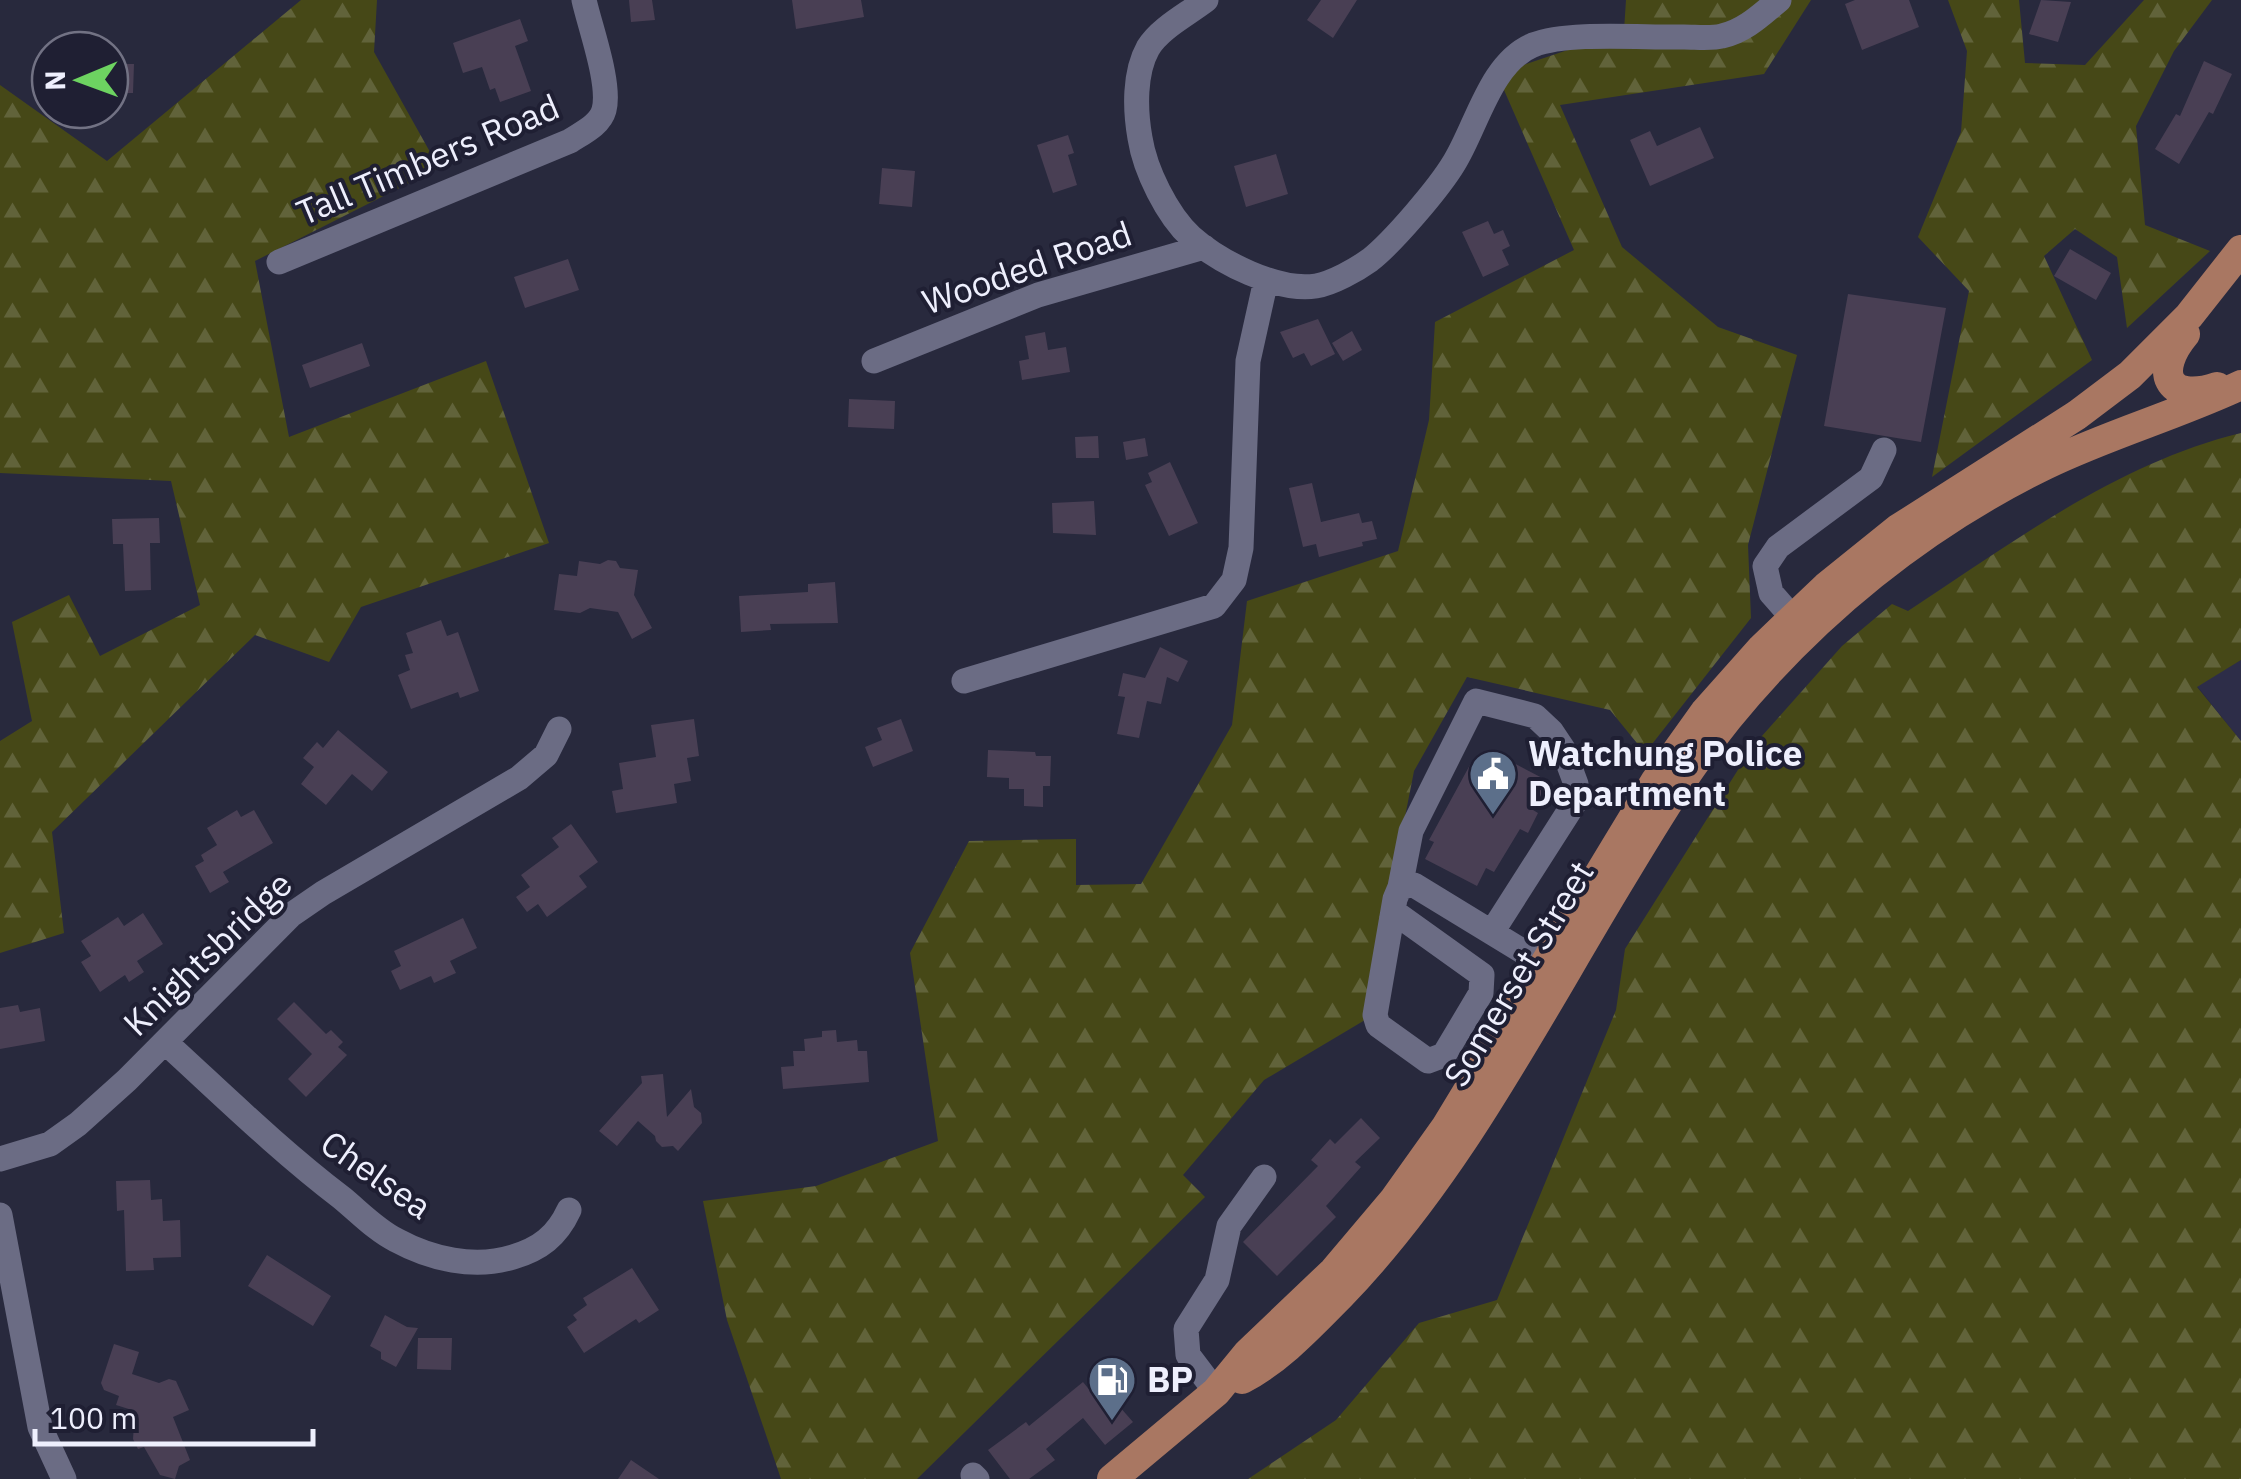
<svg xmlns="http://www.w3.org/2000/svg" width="2241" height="1479" font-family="'IBM Plex Sans',sans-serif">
<defs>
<pattern id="forest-firs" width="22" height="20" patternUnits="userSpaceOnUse" patternTransform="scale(2.5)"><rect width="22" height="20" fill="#464817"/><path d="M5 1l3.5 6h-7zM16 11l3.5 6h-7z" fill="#61633a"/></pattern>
</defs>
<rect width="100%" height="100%" fill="#28293d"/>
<path fill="#2d2d48" d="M2241,660V741L2197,686Z"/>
<path fill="url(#forest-firs)" d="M301,0H377L374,52L439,168L255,261L289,437L486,361L549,543L361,607L329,662L255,635L52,832L64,933L0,953V741L32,721L12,622L69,595L100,656L200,605L171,481L0,473V85L107,161Z
M1626,0H1811L1764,74L1560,105L1622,247L1718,327L1797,355L1748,545L1751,618L1645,753L1610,710L1467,677L1414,771L1365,1020L1264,1080L1183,1175L1205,1197L917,1479H781L727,1320L703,1201L816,1186L938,1141L910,953L969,841L1076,839V885L1141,884L1232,725L1247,601L1398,551L1429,420L1435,322L1574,250L1497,74L1624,31Z
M1948,0H2019L2025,63L2085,65L2144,0H2212L2174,51L2136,126L2145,225L2210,251L2127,328L2117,257L2075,229L2044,256L2092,360L1932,477L1969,291L1918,237L1961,132L1967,51Z
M2241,433V660L2197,687L2241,741V1479H1248L1336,1420L1419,1323L1497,1300L1616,1010L1625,949L1753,746L1842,646L1892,604L1908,611C2013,542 2118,463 2241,433Z"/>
<path fill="#493f54" d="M629,0H652L655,20L631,22Z
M792,0H861L864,17L796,29Z
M1321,0H1357L1333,38L1307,20Z
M1855,0H1909L1919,27L1862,50L1845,4Z
M2041,0L2071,2L2058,42L2029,34Z
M520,19L528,41L515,46L531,91L500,102L495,88L490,90L482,67L463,73L453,43Z
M2204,61L2232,74L2213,114L2209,112L2179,164L2155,149L2176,114L2180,116Z
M110,64H134L133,93H110Z
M1700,127L1714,158L1650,186L1630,140L1650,131L1657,146Z
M1068,135L1074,153L1068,155L1077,185L1053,193L1037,145Z
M1276,154L1288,194L1246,207L1234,166Z
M882,168L915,171L912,207L879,204Z
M1488,221L1494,234L1503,230L1510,246L1502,250L1509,265L1483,277L1462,232Z
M2070,249L2111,273L2096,300L2054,276Z
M568,259L579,290L525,308L514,277Z
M1848,294L1946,308L1921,442L1824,426Z
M1318,319L1335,354L1311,366L1304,353L1293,358L1280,332Z
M1352,331L1362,350L1343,361L1332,343Z
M1045,332L1048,350L1066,347L1070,372L1022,380L1019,361L1029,359L1025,336Z
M362,343L370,366L310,388L302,365Z
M849,399L895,401L894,429L848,427Z
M1098,436L1099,458H1076L1075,437Z
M1145,438L1148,456L1126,460L1123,442Z
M1170,462L1198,523L1169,536L1145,485L1152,482L1148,473Z
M1312,483L1321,522L1359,513L1362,523L1372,521L1377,539L1362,542L1363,546L1319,557L1316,544L1303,547L1289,488Z
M1094,501L1096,535L1053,533L1052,503Z
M159,518L160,543H150L151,590L125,591L123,544H113L112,519Z
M608,560L616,561L620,568L638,570L634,595L652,628L632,639L618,612L590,608L580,613L554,610L559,574L577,576L579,561L600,564Z
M835,582L838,623L770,624L771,630L741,632L739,596L808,592V584Z
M441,620L447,636L458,632L479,691L460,698L458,692L411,709L398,675L410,670L405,655L413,653L406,633Z
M1160,647L1188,661L1178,682L1167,677L1161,704L1147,701L1139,738L1117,734L1125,697L1118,696L1123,673L1145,678Z
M694,719L699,756L687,758L691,781L674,784L677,803L616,813L612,791L623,789L619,763L656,757L651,725Z
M901,719L913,751L873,767L865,747L882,740L877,728Z
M338,730L388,772L372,791L352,774L326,805L301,784L314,767L303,758L317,742L323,748Z
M988,750L1035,752L1036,756H1051L1050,786H1043V807L1024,806V789H1009V778L987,777Z
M1489,750L1548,781L1533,810L1538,813L1528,833L1520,829L1494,872L1486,868L1477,886L1425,859L1434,842L1429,840L1471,763L1480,768Z
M237,810L241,817L254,810L273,843L223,872L229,882L210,893L195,866L204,861L201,855L217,845L207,828Z
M571,824L598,862L579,876L587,887L547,917L538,904L527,912L516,897L530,887L521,875L559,847L552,838Z
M143,913L163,944L137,961L144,972L129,982L125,975L100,992L81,962L91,956L81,941L118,917L124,926Z
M463,918L477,948L450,961L456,973L434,983L431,976L400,990L391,971L401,966L394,951Z
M294,1002L326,1034L331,1030L343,1042L338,1047L347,1055L306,1097L288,1079L312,1054L277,1019Z
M18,1005L20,1012L40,1008L45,1041L0,1049V1008Z
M836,1030L837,1042L857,1040L858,1051H867L869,1082L783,1089L781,1067L794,1066L793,1051H805L804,1039L822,1037V1031Z
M663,1074L667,1117L691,1089L694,1107L701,1113L702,1123L678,1151L673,1146L662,1147L656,1141L655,1136L638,1121L617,1146L599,1131L642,1083L641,1076Z
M1361,1118L1380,1138L1355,1162L1361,1167L1326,1206L1336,1217L1277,1276L1243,1242L1318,1166L1311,1160L1330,1139L1335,1144Z
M150,1180L151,1200L162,1199L163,1221L180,1220L181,1257L153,1258L154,1270L126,1271L124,1210L117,1211L116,1181Z
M267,1255L331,1296L313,1326L248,1286Z
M632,1268L659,1310L639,1323L636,1319L584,1353L567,1327L577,1320L573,1315L587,1305L583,1298Z
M385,1315L407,1327L418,1328L396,1367L381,1359V1352L370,1346Z
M418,1338H452L451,1370L417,1369Z
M114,1344L139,1352L132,1374L159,1383L169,1379L176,1381L189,1410L173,1417L190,1460L179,1466L175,1479L160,1475L144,1447L138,1449L133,1439L135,1411L116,1405L119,1396L104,1390L101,1383Z
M1083,1382L1109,1414L1119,1406L1133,1422L1105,1445L1083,1418L1046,1449L1055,1460L1029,1479H1010L988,1450L1026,1422L1029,1426Z
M631,1460L659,1479H618Z"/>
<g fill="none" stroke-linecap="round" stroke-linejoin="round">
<path stroke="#6b6c84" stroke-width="25" d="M1206,0C1188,14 1160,28 1148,48C1134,73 1135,110 1140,138C1145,170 1167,215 1191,237C1219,262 1278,292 1316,286C1333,283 1356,270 1370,260C1393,242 1439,188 1454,163C1477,126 1490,63 1533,45C1569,31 1644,38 1684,37C1696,37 1711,39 1722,36C1745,31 1762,14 1779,0
M279,262L570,141C582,133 600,125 604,110C611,84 590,27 584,0
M874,361L1038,295L1204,247
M1806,633L1771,593L1765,566L1778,547L1871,478L1884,450
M964,681L1214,606L1234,580L1241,548L1248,361L1266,280
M1400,887L1411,831L1476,701L1535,716L1551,731L1563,749L1576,784L1575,802L1492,932
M1394,912L1482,975L1481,993L1444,1055L1428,1061L1378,1025L1375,1015L1395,899L1400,887L1414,885L1560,974
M165,1042C223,1095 279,1150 342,1198C359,1212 376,1230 396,1240C431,1259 474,1269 513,1257C540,1249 557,1236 569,1210
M0,1159L50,1144L78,1124L127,1080L291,915L323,893L519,778L546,755L559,729
M0,1215L40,1427L64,1479
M1216,1392L1188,1355L1186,1329L1217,1280L1229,1226L1264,1177
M973,1475L977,1479"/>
<path stroke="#a97762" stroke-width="30" d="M2185,334C2154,371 2166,404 2217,387
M1242,1379C1280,1359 1310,1326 1340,1296C1456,1176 1533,1024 1619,882C1653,826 1686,770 1728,718C1814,613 1922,525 2045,465C2109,434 2177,415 2241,385
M1112,1479L1216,1392L1248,1353L1334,1271L1394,1200L1446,1127L1655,782L1705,712L1762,648L1826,587L1898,529L2077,415L2130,375L2189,316L2241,250"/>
</g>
<defs>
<g id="civic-pin" transform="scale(2.5)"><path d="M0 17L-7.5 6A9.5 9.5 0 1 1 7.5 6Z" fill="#5c6f8a" stroke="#1f1f33"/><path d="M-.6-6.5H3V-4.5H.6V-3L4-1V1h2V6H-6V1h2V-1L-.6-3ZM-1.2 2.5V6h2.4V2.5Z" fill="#fff"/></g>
<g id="fuel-pin" transform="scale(2.5)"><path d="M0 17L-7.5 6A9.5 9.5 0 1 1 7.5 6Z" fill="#5c6f8a" stroke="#1f1f33"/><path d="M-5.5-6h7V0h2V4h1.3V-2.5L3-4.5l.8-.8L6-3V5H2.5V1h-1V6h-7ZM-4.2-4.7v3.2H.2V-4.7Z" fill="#fff"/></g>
</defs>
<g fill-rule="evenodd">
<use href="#civic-pin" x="1493" y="774"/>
<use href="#fuel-pin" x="1112" y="1380"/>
</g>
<g text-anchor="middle" stroke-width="8" stroke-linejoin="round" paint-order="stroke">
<g font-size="35" fill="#eeeffd" stroke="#1f1f33">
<text transform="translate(428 160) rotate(-23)" y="12">Tall Timbers Road</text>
<text transform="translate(1027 268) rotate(-19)" y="12">Wooded Road</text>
<text transform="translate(208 954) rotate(-44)" y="12">Knightsbridge</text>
<text transform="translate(1519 974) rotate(-59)" y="12">Somerset Street</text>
<text transform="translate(376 1175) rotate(35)" y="12">Chelsea</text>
</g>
<g font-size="35" font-weight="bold" fill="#eeeffd" stroke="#1f1f33" text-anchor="start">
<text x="1528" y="766">Watchung Police<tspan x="1528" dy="40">Department</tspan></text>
<text x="1147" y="1392">BP</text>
</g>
</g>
<g transform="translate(80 80) rotate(269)"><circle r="48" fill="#1f1f33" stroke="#727284" stroke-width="2.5"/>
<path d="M0-8L18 38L0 25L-18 38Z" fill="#6dd361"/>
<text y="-15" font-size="28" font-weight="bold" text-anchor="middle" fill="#eeeffd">N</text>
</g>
<path d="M35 1429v15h278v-15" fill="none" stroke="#eeeffd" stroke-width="5"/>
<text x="50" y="1429" font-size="30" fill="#eeeffd" stroke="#1f1f33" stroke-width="8" paint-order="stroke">100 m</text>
</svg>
